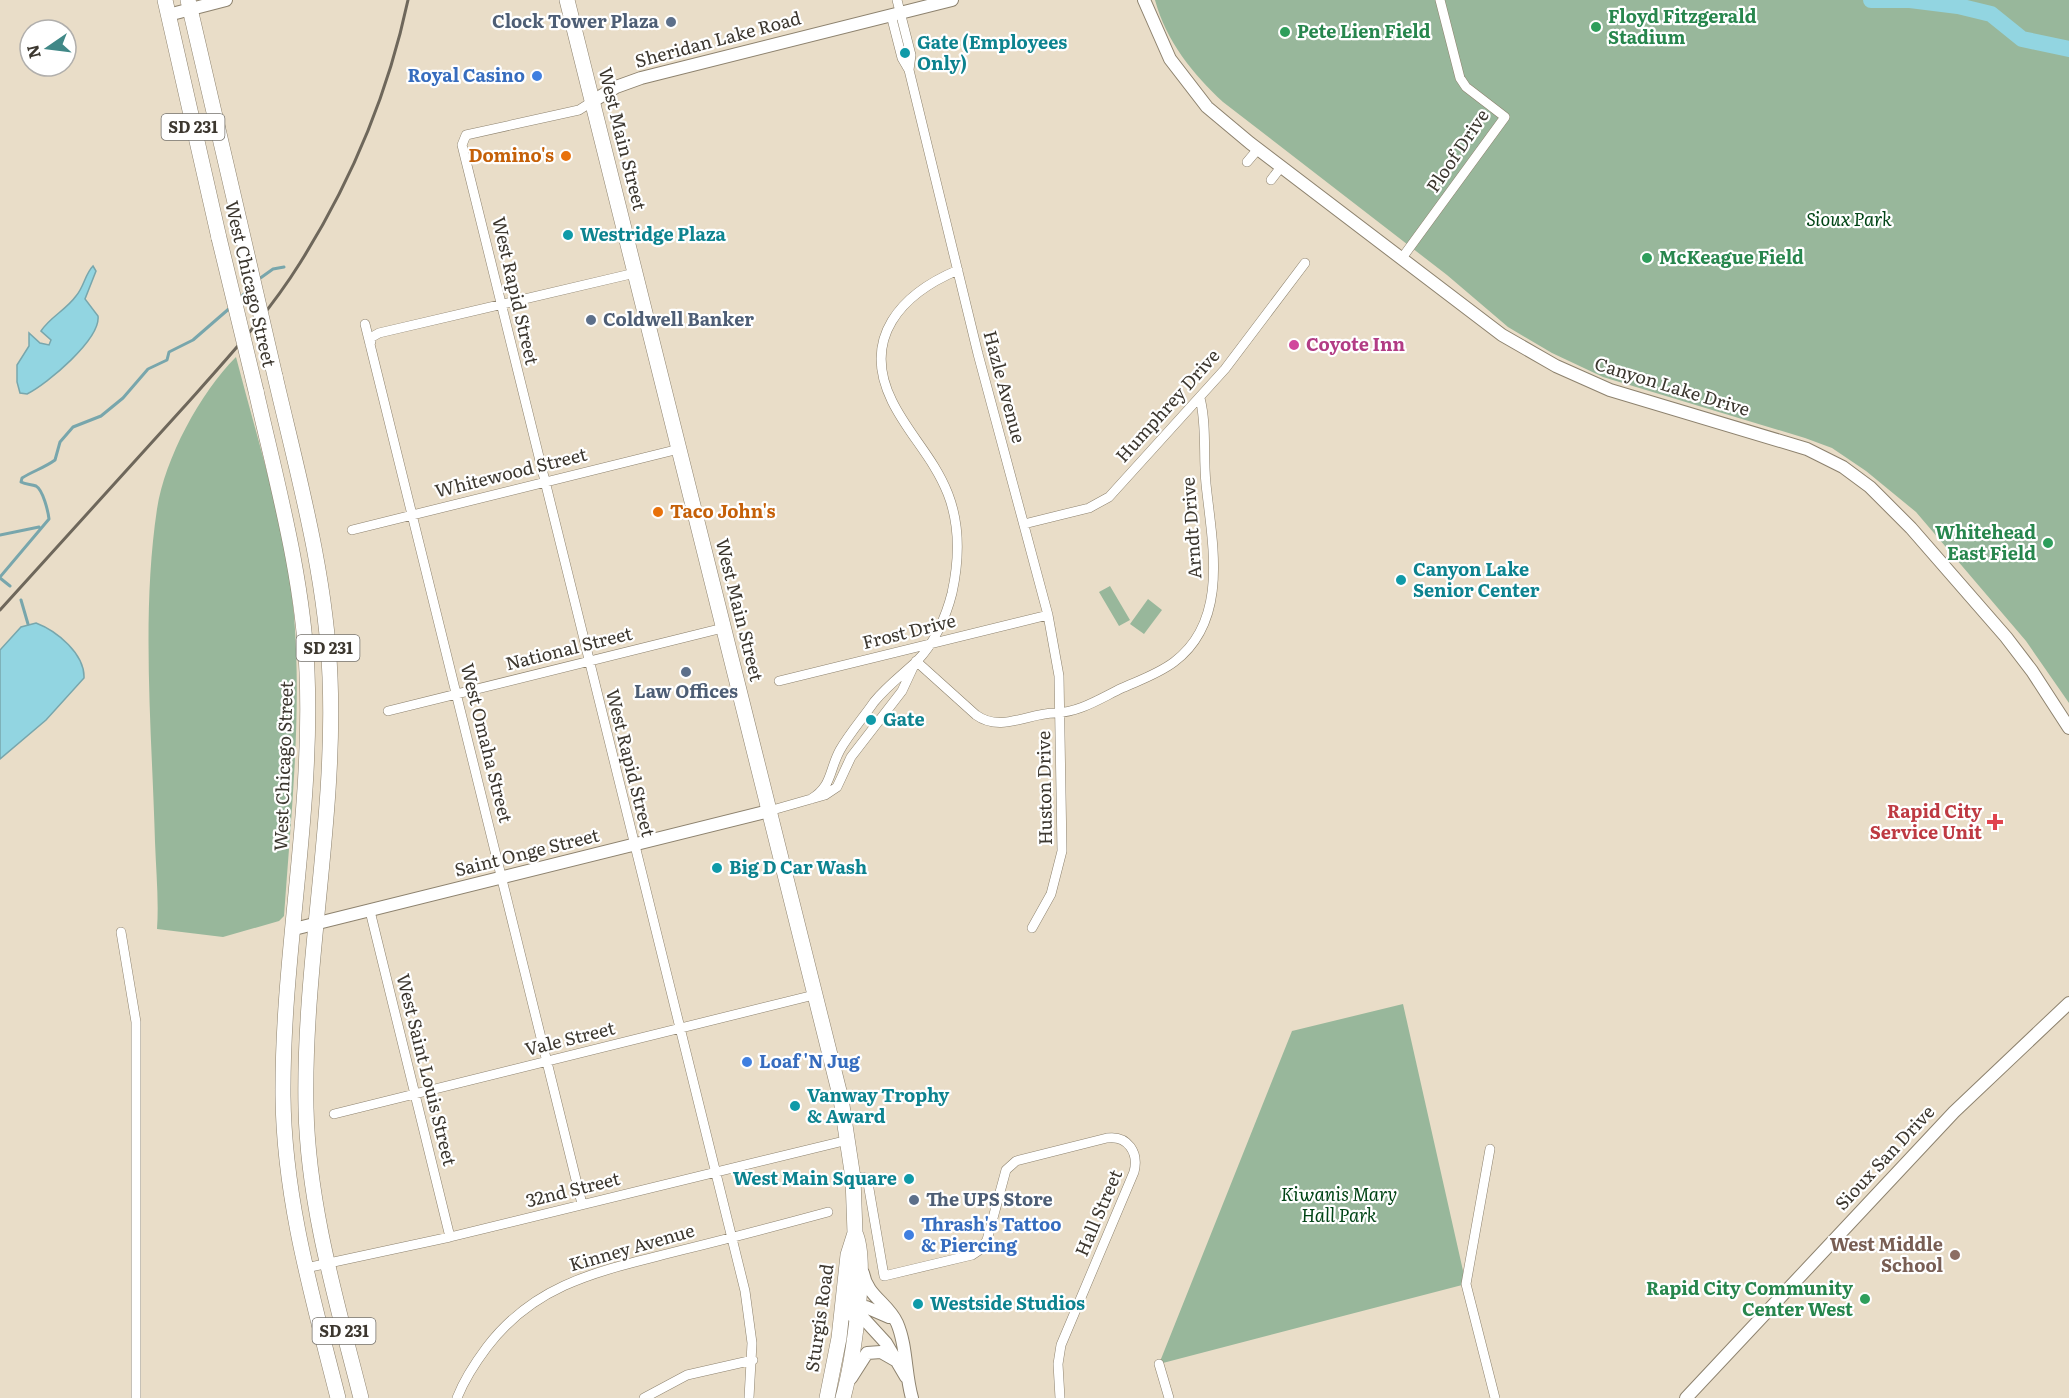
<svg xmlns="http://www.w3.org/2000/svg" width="2069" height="1398" font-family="Literata,serif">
<rect width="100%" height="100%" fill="#e9ddc8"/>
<path fill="#98b79b" d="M1155,0H2069V703L2026,641L1916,512L1866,471L1832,448L1805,438L1603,377L1552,353L1508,327L1447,275L1223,102C1193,74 1166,41 1155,0Z
M236,357C258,442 286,528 294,615C302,716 291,816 284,916L279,921L223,937L157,929C159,901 156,871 155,842C152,735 141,615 157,509C165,458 200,393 236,357Z
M1110,586L1130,620L1119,626L1099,592Z
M1148,599L1162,610L1144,634L1130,624Z
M1403,1004L1466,1284L1159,1364L1292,1031Z"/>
<path fill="#92d5e1" stroke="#78a6ac" stroke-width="1.5" d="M93,266L96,271L85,299L98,316C101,339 47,384 27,394L20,393L17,382V365L29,346V333L40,343L49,345L51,340L41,331C50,317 66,310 76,296C84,287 85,274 93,266Z
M36,623C57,631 85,654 84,678L46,720L0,759V650L21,627Z"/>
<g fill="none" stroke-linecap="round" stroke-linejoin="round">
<path stroke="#78a6ac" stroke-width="3" d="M259,279L273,269L284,267
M240,298L250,288
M0,535L39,527
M0,577L49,519C48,511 43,490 36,486C31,484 26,485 21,482L22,478C33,471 44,468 55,460L60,442L73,427L101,416L123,398L148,369L167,360L169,352L193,340L231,307
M0,578L10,586
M21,600L28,624"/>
<path stroke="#92d5e1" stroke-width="16" d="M1871,0H1910L1958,6L1991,14L2022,39L2069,49"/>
<g stroke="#8d826e" stroke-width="10">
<path id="minor" d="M897,0L911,55L909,70
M891,15L902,58L909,70L978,354L1048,615L1059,676L1062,851L1051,894L1032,928
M593,101L579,110L466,135L462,145L745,1291L752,1343L749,1398
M1247,162L1258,149
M1271,180L1281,167
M1402,258L1505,117L1466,87L1460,78L1440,0
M365,324L582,1204
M370,345L372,337L379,333L635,273
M1024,524L1089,508L1109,497L1225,369L1305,263
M352,530L679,449
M916,661L976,715C1001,733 1028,713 1055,713C1080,712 1099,699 1122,688C1140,680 1158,674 1174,662C1230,620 1212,543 1206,484C1203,455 1207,426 1200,398
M779,681L1048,615
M388,711L723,628
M811,799C832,787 829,770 840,750C849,734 863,718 874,702C887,686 902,675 917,661C934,644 946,617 952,593C959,561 960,525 948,494C934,458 908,434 892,401C861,338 901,294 958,270
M769,811L825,795L837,787L851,757L902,691L916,661
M370,911L450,1237
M121,932L136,1022V1398
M334,1114L814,995
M1490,1149L1466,1284L1495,1398
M853,1178L863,1177L868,1183L884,1276L972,1255L981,1249L987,1240L1006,1170L1016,1161L1107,1138C1128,1135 1139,1153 1134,1172L1061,1345L1058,1364L1060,1398
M306,1268L450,1237L848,1140
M1159,1364L1169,1398
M457,1398C464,1380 475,1363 487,1347C538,1280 606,1270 682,1250C731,1238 780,1225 828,1212
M644,1398L687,1375L753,1360"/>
</g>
<g stroke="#8d826e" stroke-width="14">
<path id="tertiary" d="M1144,0L1170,59L1207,107L1250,143L1502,335L1556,366L1610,390L1807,449L1843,467L1870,487L1911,528L2006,637L2032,671L2069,728
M168,15L226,0
M593,101L616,87L641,78L952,0
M294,929L769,811
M863,1273C867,1296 888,1303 897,1323C907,1346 905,1374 912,1398
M852,1283L853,1307L886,1343L906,1377
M851,1315L866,1307L889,1317
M851,1378L867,1353L881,1352L895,1360
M1686,1398L1954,1112L2069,1003"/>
</g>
<g stroke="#8d826e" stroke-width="16">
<path id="primary" d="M165,0L219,238
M188,0L240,224
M567,0L841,1099L853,1178L855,1233C869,1262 852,1365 843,1398
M275,376C298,475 326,575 330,677C336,821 303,964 306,1108C308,1206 337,1303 361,1398
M256,391C277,484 303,577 307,672C313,814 282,955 283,1096C284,1200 313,1299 338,1398
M827,1398L839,1338L848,1255L855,1233"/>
</g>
<use href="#minor" stroke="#fff" stroke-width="9"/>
<use href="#tertiary" stroke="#fff" stroke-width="12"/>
<use href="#primary" stroke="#fff" stroke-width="15"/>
<path stroke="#6e675b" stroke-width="3" d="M0,610C61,543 122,476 183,408C224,362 267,316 300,263C351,182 388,94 408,0"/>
<g stroke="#8d826e" stroke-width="16" stroke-linecap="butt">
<path id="primary-bridge" d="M240,224L275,376
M219,238L256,391"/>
</g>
<use href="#primary-bridge" stroke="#fff" stroke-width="15"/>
</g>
<g fill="#5c6f8a" stroke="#fff" stroke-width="2">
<circle cx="671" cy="22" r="6"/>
<circle cx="591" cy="320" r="6"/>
<circle cx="686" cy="672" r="6"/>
<circle cx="914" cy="1200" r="6"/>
</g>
<g fill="#2e9e5b" stroke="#fff" stroke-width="2">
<circle cx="1596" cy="27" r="6"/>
<circle cx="1285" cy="32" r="6"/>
<circle cx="1647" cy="258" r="6"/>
<circle cx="2048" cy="543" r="6"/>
<circle cx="1865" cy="1299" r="6"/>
</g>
<g fill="#0f9aa8" stroke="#fff" stroke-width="2">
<circle cx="905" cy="53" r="6"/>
<circle cx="568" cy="235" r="6"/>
<circle cx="1401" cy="580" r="6"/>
<circle cx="871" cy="720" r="6"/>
<circle cx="717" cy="868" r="6"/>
<circle cx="795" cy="1106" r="6"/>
<circle cx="909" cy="1179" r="6"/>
<circle cx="918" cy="1304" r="6"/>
</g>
<g fill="#3f7fe0" stroke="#fff" stroke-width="2">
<circle cx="537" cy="76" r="6"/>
<circle cx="747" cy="1062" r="6"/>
<circle cx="909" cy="1235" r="6"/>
</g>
<g fill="#e8710a" stroke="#fff" stroke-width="2">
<circle cx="566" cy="156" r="6"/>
<circle cx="658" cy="512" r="6"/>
</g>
<circle fill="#d1479c" stroke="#fff" stroke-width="2" cx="1294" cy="345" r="6"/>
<path fill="#e0444e" stroke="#fff" stroke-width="2" d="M1992 813h6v6h6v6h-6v6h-6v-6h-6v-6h6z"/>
<circle fill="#8d6e63" stroke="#fff" stroke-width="2" cx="1955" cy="1255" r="6"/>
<g text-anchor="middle" stroke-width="4.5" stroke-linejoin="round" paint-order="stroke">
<g fill="#fff" stroke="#76736d" stroke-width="1.5">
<rect x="161.5" y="114" width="63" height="26" rx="4.5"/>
<rect x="296.5" y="635" width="63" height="26" rx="4.5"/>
<rect x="312.5" y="1318" width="63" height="26" rx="4.5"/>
</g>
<g font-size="16" font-weight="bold" fill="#3c372f">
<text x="193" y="133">SD 231</text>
<text x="328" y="654">SD 231</text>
<text x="344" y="1337">SD 231</text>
</g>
<g font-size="18" font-weight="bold" fill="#27864d" stroke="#fff" text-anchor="start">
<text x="1608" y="23">Floyd Fitzgerald<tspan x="1608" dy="21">Stadium</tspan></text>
<text x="1297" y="38">Pete Lien Field</text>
<text x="1659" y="264">McKeague Field</text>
<text x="2036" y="539" text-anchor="end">Whitehead<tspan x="2036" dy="21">East Field</tspan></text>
<text x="1853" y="1295" text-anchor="end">Rapid City Community<tspan x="1853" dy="21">Center West</tspan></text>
</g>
<g font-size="18" font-weight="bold" fill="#4e5e75" stroke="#fff" text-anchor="start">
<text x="659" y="28" text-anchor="end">Clock Tower Plaza</text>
<text x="603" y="326">Coldwell Banker</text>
<text x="686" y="698" text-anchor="middle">Law Offices</text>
<text x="926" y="1206">The UPS Store</text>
</g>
<g font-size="18" fill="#3c372f" stroke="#fff">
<text transform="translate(718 40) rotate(-15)" y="6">Sheridan Lake Road</text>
<text transform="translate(622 139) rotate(76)" y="6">West Main Street</text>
<text transform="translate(1458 151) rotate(-56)" y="6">Ploof Drive</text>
<text transform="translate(250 284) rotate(77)" y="6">West Chicago Street</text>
<text transform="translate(515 291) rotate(77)" y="6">West Rapid Street</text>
<text transform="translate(1004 387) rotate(75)" y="6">Hazle Avenue</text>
<text transform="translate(1672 387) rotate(17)" y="6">Canyon Lake Drive</text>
<text transform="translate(1168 406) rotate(-48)" y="6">Humphrey Drive</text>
<text transform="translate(511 473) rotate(-14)" y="6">Whitewood Street</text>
<text transform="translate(1192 528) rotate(-94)" y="6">Arndt Drive</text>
<text transform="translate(739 610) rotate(76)" y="6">West Main Street</text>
<text transform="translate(909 632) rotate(-14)" y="6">Frost Drive</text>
<text transform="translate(569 649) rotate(-14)" y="6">National Street</text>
<text transform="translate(486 743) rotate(76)" y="6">West Omaha Street</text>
<text transform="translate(630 763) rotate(76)" y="6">West Rapid Street</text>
<text transform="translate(284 766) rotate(-88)" y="6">West Chicago Street</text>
<text transform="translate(1045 788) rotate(-91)" y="6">Huston Drive</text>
<text transform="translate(527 853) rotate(-14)" y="6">Saint Onge Street</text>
<text transform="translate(570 1039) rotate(-14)" y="6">Vale Street</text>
<text transform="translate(426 1070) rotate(76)" y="6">West Saint Louis Street</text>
<text transform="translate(1885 1158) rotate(-47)" y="6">Sioux San Drive</text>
<text transform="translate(573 1190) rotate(-14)" y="6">32nd Street</text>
<text transform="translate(1099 1213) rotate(-67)" y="6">Hall Street</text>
<text transform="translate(632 1248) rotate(-16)" y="6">Kinney Avenue</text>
<text transform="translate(820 1318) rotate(-82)" y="6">Sturgis Road</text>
</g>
<g font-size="18" font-weight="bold" fill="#0d838f" stroke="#fff" text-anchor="start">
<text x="917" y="49">Gate (Employees<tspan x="917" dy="21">Only)</tspan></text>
<text x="580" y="241">Westridge Plaza</text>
<text x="1413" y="576">Canyon Lake<tspan x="1413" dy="21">Senior Center</tspan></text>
<text x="883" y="726">Gate</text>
<text x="729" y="874">Big D Car Wash</text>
<text x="807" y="1102">Vanway Trophy<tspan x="807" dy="21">&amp; Award</tspan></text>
<text x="897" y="1185" text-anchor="end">West Main Square</text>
<text x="930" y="1310">Westside Studios</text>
</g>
<g font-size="18" font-weight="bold" fill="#366cbe" stroke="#fff" text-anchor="start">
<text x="525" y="82" text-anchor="end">Royal Casino</text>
<text x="759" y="1068">Loaf 'N Jug</text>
<text x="921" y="1231">Thrash's Tattoo<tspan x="921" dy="21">&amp; Piercing</tspan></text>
</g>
<g font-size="18" font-weight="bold" fill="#c56008" stroke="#fff" text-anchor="end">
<text x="554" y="162">Domino's</text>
<text x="670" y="518" text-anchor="start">Taco John's</text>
</g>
<g font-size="18" font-style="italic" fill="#004415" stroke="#fff">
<text x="1849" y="226">Sioux Park</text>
<text x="1339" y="1201">Kiwanis Mary<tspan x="1339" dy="21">Hall Park</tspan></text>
</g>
<g font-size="18" font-weight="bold" fill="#b23c85" stroke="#fff" text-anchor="start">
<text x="1306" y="351">Coyote Inn</text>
</g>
<g font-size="18" font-weight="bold" fill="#be3a42" stroke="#fff" text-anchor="end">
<text x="1982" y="818">Rapid City<tspan x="1982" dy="21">Service Unit</tspan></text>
</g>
<g font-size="18" font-weight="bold" fill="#785e54" stroke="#fff" text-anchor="end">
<text x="1943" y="1251">West Middle<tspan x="1943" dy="21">School</tspan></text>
</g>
</g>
<g transform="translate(48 48) rotate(256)"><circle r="28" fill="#ffffff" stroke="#b1afac" stroke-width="1.5"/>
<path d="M0-4.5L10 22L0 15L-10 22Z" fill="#408887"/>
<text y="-9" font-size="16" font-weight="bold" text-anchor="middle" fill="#3c372f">N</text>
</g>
</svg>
